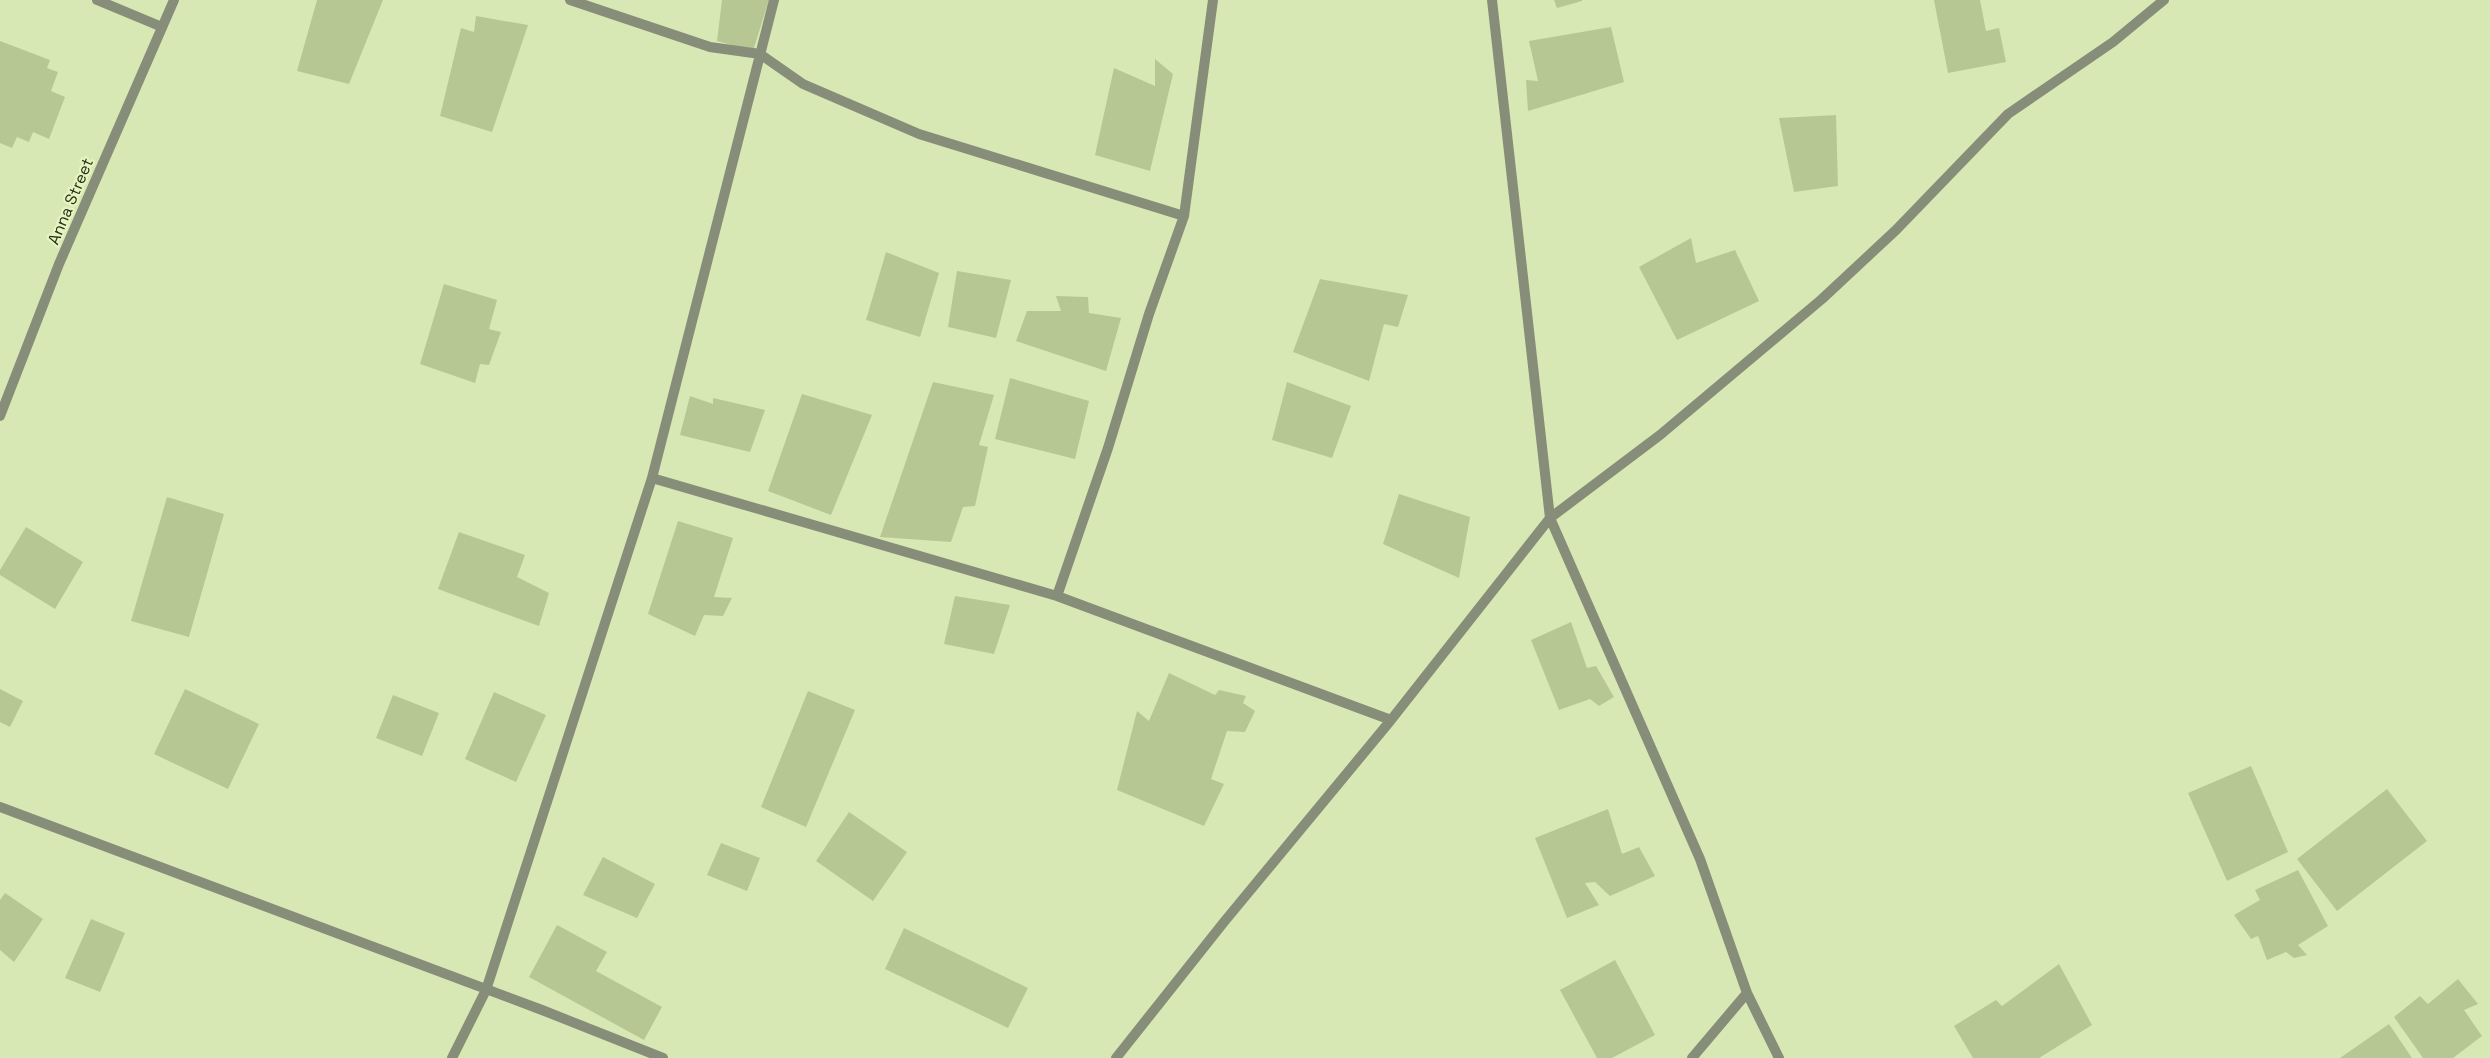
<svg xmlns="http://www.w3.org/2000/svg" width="2490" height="1058" font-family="'Space Grotesk',sans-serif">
<rect width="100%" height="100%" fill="#d8e8b4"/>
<path fill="#b7c794" d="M317,0H383L349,84L297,71Z
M722,0H769L753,51L717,41Z
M1554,0H1582V1L1557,8Z
M1934,0H1980L1986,31L1999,28L2006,62L1948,73Z
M476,16L528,25L492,132L440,116L461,28L474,32Z
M1611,27L1624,82L1528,111L1526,80L1538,81L1529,41Z
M0,41L50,60L47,68L58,72L51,91L65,97L49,139L33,132L29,142L17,137L12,148L0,143Z
M1155,59L1173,74L1150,171L1095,155L1114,68L1155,86Z
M1836,115L1838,186L1794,192L1779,118Z
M1691,238L1696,263L1735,250L1759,301L1677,340L1639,267Z
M886,252L939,273L920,337L866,320Z
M957,271L1011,280L996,338L948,327Z
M1320,279L1408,295L1398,327L1384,324L1369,381L1293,352Z
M444,284L497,300L489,329L501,332L489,365L480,364L475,383L420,364Z
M1056,296L1088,297L1089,313L1121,318L1106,371L1016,341L1027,311H1061Z
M1010,378L1089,401L1075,459L995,439Z
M933,382L994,395L979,445L988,447L975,506L963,507L951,542L880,537Z
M1287,382L1351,406L1332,458L1272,440Z
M802,394L872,415L831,515L768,491Z
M690,396L713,404V398L765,410L750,452L680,435Z
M1399,494L1470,517L1459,578L1383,544Z
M167,497L224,514L189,637L131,621Z
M678,521L733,538L714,597L732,598L723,616L704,615L695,636L648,614Z
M26,527L83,562L55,609L0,575V570Z
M459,532L525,555L517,577L549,593L539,626L438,589Z
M955,596L1010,605L994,654L944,644Z
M1571,622L1587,668L1596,666L1614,697L1599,706L1590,699L1559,710L1531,640Z
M1169,673L1215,695L1219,690L1246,696L1243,703L1255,711L1245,732L1227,731L1211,779L1224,784L1204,826L1117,790L1137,711L1149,721Z
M0,689L23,701L10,727L0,722Z
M185,689L259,724L228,789L154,754Z
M808,691L855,710L806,827L761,807Z
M494,692L546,715L516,782L465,759Z
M393,695L439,713L422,756L376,738Z
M2251,766L2288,852L2227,881L2188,793Z
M2387,789L2427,841L2337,911L2297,859Z
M1608,809L1622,854L1639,847L1655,876L1610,896L1595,882L1585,883L1599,905L1567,918L1535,838Z
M849,812L907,852L873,901L816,861Z
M721,843L760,858L747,891L707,875Z
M603,857L655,884L637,918L583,895Z
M2298,870L2328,926L2298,945L2307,955L2294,958L2286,952L2267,960L2258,936L2251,939L2234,915L2260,900L2255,890Z
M5,893L43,919L14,962L0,950V900Z
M91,919L125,933L100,992L65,978Z
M557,925L607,952L596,971L662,1007L644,1040L529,977Z
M904,928L1028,988L1008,1028L885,969Z
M1615,960L1655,1035L1612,1058H1597L1560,990Z
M2059,964L2092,1025L2039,1058H1973L1954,1026L1996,1000L2002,1006Z
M2458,979L2478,1004L2464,1010L2482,1036L2453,1058H2423L2394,1017L2420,996L2428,1004Z
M2389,1024L2412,1058H2340Z"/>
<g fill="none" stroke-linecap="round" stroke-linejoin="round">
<path stroke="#868d78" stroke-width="10" d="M97,0L162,27
M570,0L710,47L760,54L803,84L919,134L1184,216
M1492,0L1550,518L1700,859L1747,993L1779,1058
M0,416L59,264L174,0
M652,478L1057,596L1391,720
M1057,596L1108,448L1149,314L1184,216L1213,0
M0,807L542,1010L663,1058
M452,1058L486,990L652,478L774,0
M1116,1058L1224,922L1391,720L1550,518L1660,435L1822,299L1896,230L2008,114L2113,42L2164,0
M1692,1058L1747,993"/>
</g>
<g text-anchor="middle" stroke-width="4.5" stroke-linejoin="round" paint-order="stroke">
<g font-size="16" fill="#272d19" stroke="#e5f5c0">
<text transform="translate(70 201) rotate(-67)" y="6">Anna Street</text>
</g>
</g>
</svg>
